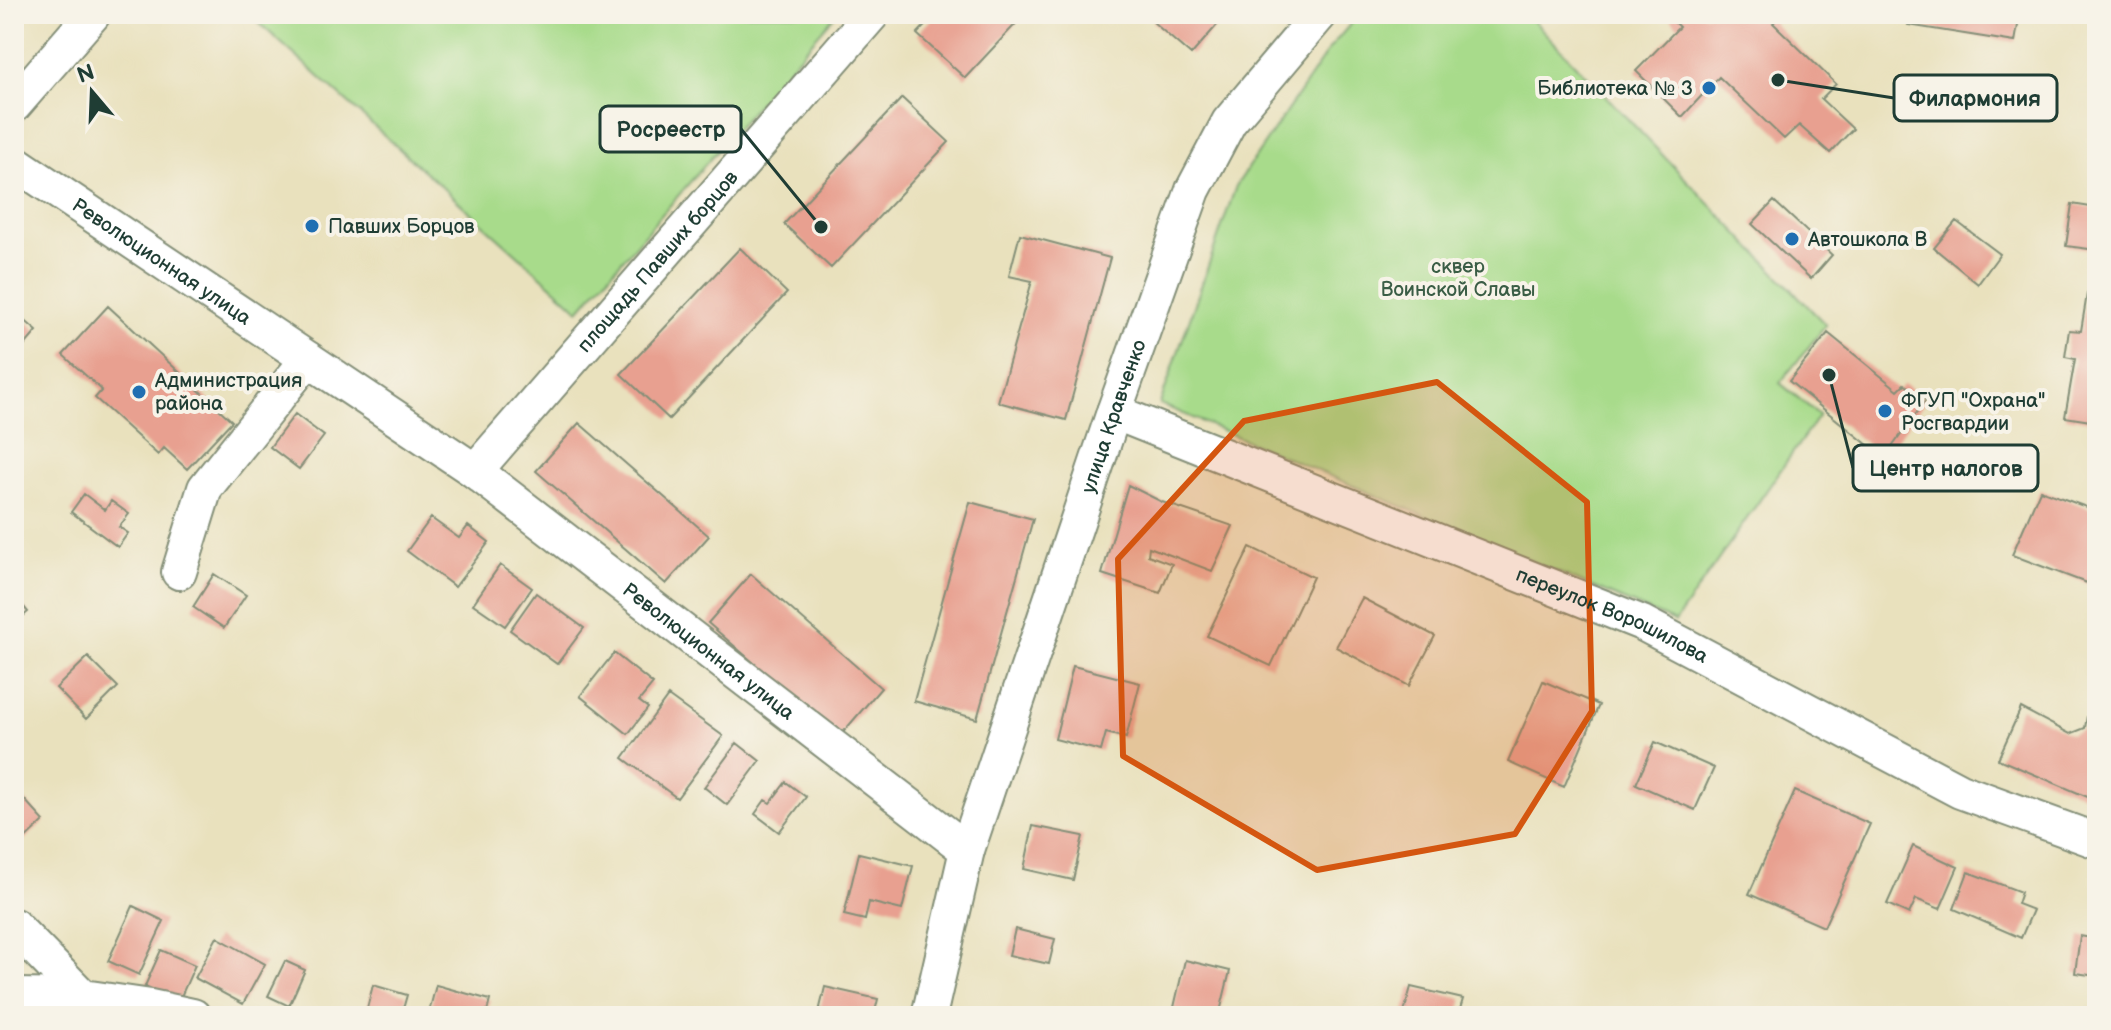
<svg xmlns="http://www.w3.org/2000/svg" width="2111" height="1030" font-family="'Balsamiq Sans',sans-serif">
<rect width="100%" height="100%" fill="#f7f3e8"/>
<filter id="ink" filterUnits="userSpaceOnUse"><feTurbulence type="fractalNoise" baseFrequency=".0125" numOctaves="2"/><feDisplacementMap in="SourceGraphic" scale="16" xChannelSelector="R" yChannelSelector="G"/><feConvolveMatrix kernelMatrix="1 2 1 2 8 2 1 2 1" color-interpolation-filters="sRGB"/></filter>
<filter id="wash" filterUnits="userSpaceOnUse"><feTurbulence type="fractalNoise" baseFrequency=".006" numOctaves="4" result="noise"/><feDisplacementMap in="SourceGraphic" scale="32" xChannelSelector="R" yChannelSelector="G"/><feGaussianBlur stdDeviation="1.8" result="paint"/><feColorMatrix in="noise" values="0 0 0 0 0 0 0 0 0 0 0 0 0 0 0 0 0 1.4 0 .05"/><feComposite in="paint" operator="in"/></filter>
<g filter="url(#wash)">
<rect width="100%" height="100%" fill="#e9e1bd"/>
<path fill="#a8db8b" stroke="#648c60" stroke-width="2" d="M249,14H836L579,310Z
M1359,14H1527L1826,325L1780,383L1819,415L1675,622L1160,404L1236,186L1329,49Z"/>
<g id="blocks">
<path fill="#e8a090" d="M936,14H1025L965,78L917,34Z
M1160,14H1223L1225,16L1191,55L1153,22Z
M1666,14H1782L1773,23L1836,84L1821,99L1853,129L1830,153L1799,125L1784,139L1719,77L1682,117L1636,71L1679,27Z
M1910,14H2020L2015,42L1908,25Z
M902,98L949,142L831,268L784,224Z
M1774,201L1832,255L1811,279L1752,224Z
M2072,204L2097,208V250L2066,246Z
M1956,221L2000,254L1978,284L1934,248Z
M1020,234L1110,258L1066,420L998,402L1032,281L1009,276Z
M740,248L787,293L669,419L621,374Z
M2087,294L2097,296V422L2065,417L2075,359L2065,357L2069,330L2081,331Z
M108,306L232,421L187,469L164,448L158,455L95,398L102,390L63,355Z
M14,311L37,331L14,358Z
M1828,333L1898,390L1904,384L1926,400L1884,458L1789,381Z
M295,414L324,436L299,469L270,447Z
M579,423L709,536L666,584L536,471Z
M1128,485L1162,502L1233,526L1212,571L1149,547L1148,555L1172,564L1160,593L1102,574Z
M2040,490L2097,511V587L2012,555Z
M84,494L105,510L111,501L129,514L119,527L128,533L118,547L71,512Z
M970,502L1033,519L977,719L914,701Z
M431,518L459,538L468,526L489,542L455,587L407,551Z
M1250,547L1313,577L1271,666L1207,636Z
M500,565L532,588L505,626L473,604Z
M214,574L246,595L224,628L193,607Z
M751,574L881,688L839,737L708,623Z
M536,593L584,628L557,664L510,630Z
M14,595L28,612L14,624Z
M1362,598L1435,636L1409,686L1336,647Z
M614,653L653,684L639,701L648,708L628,734L580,696Z
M88,657L118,687L86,719L56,688Z
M1073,666L1140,683L1126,738L1106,733L1101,751L1055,739Z
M2095,669H2097V801L1998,759L2021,708L2070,734L2085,728Z
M1543,681L1599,705L1564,787L1508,762Z
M668,696L723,736L677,798L623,758Z
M1655,742L1714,768L1695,810L1636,784Z
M737,743L760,761L727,805L704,787Z
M786,782L806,797L779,832L755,814L765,800L770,803Z
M14,788L44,821L14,850Z
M1795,791L1870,824L1824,927L1749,894Z
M1033,826L1083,836L1073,880L1024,869Z
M1913,846L1958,867L1940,909L1916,899L1909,914L1887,904Z
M859,853L913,866L902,910L869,902L865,920L844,915Z
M1968,872L2021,892L2017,904L2033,910L2021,938L1954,909Z
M133,906L164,921L139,975L108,961Z
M1015,929L1055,939L1049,964L1009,955Z
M2080,936L2097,939V976L2075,973Z
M217,937L265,964L243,1004L195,978Z
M161,950L195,965L179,1001L145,986Z
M1185,960L1230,971L1219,1016H1172Z
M285,961L305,970L289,1006L268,996Z
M373,985L407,995L401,1016H365Z
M436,985L490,1000L486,1016H428Z
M825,987L878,999L874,1016H818Z
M1411,987L1463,999L1458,1016H1403Z"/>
</g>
</g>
<g filter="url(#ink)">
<use href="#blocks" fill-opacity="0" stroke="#848f78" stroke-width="2"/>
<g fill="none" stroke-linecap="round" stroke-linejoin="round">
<g stroke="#848f78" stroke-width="38">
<g id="minor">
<path d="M14,105L93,14"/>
<path id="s1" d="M14,162L475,471L967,850"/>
<path id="s2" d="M1114,412L1642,623L1960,791L2097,841"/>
<path id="s3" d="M475,471L872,14"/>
<path d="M179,572L205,488L308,359"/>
<path d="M14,926L83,997L151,1007L193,1016"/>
<path d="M14,996L83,997"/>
<path id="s4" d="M929,1016L967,850L1114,412L1193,190L1229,122L1320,14"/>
</g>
</g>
<use href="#minor" stroke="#fff" stroke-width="34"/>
</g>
</g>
<path fill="#d45610" fill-opacity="0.2" stroke="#d45610" stroke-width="6" stroke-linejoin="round" d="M1437,382L1587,502L1592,711L1515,834L1317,870L1123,756L1118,559L1244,421Z"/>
<g fill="#1f6fb2" stroke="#f7f3e8" stroke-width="3">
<circle cx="1709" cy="88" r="8"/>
<circle cx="312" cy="226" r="8"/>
<circle cx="1792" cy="239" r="8"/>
<circle cx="139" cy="392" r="8"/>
<circle cx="1885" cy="411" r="8"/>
</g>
<g text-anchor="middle" stroke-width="8" stroke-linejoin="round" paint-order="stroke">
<g font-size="20" fill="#1f3d34" stroke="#f7f3e8" text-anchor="start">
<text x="1693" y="95" text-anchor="end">Библиотека № 3</text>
<text x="328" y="233">Павших Борцов</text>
<text x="1808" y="246">Автошкола В</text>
<text x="155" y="387">Администрация<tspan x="155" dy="23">района</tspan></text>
<text x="1901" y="407">ФГУП "Охрана"<tspan x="1901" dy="23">Росгвардии</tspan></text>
</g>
<g font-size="20" fill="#1f3d34" stroke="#f7f3e8">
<text dy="7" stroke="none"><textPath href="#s1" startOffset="178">Революционная улица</textPath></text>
<text dy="7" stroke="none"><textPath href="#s3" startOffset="278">площадь Павших борцов</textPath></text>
<text dy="7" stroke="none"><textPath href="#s4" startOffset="628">улица Кравченко</textPath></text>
<text dy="7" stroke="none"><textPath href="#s2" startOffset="538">переулок Ворошилова</textPath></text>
<text dy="7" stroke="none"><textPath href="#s1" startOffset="850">Революционная улица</textPath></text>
</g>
<g font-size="20" fill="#3a5d45" stroke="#f7f3e8">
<text x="1458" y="273">сквер<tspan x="1458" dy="23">Воинской Славы</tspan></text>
</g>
</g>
<path fill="none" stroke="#1f3d34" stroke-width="3" d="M1778 80L1894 98M821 227L741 129M1829 375L1853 468"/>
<g fill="#1f3d34" stroke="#f7f3e8" stroke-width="3">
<circle cx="1778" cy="80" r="8"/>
<circle cx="821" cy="227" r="8"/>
<circle cx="1829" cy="375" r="8"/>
</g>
<g fill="#f7f3e8" stroke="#1f3d34" stroke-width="3">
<rect x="1894" y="75" width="163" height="46" rx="8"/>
<rect x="600" y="106" width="141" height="46" rx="8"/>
<rect x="1853" y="445" width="185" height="46" rx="8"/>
</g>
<g font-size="22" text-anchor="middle" font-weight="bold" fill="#1f3d34">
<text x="1975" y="106">Филармония</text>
<text x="671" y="137">Росреестр</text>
<text x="1946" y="476">Центр налогов</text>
</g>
<rect width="2111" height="1030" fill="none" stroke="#f7f3e8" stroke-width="48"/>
<g transform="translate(92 92) rotate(341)" stroke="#f7f3e8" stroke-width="6" paint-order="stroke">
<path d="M0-6L14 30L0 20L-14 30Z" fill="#1f3d34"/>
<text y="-12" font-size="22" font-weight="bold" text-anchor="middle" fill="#1f3d34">N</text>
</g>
</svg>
